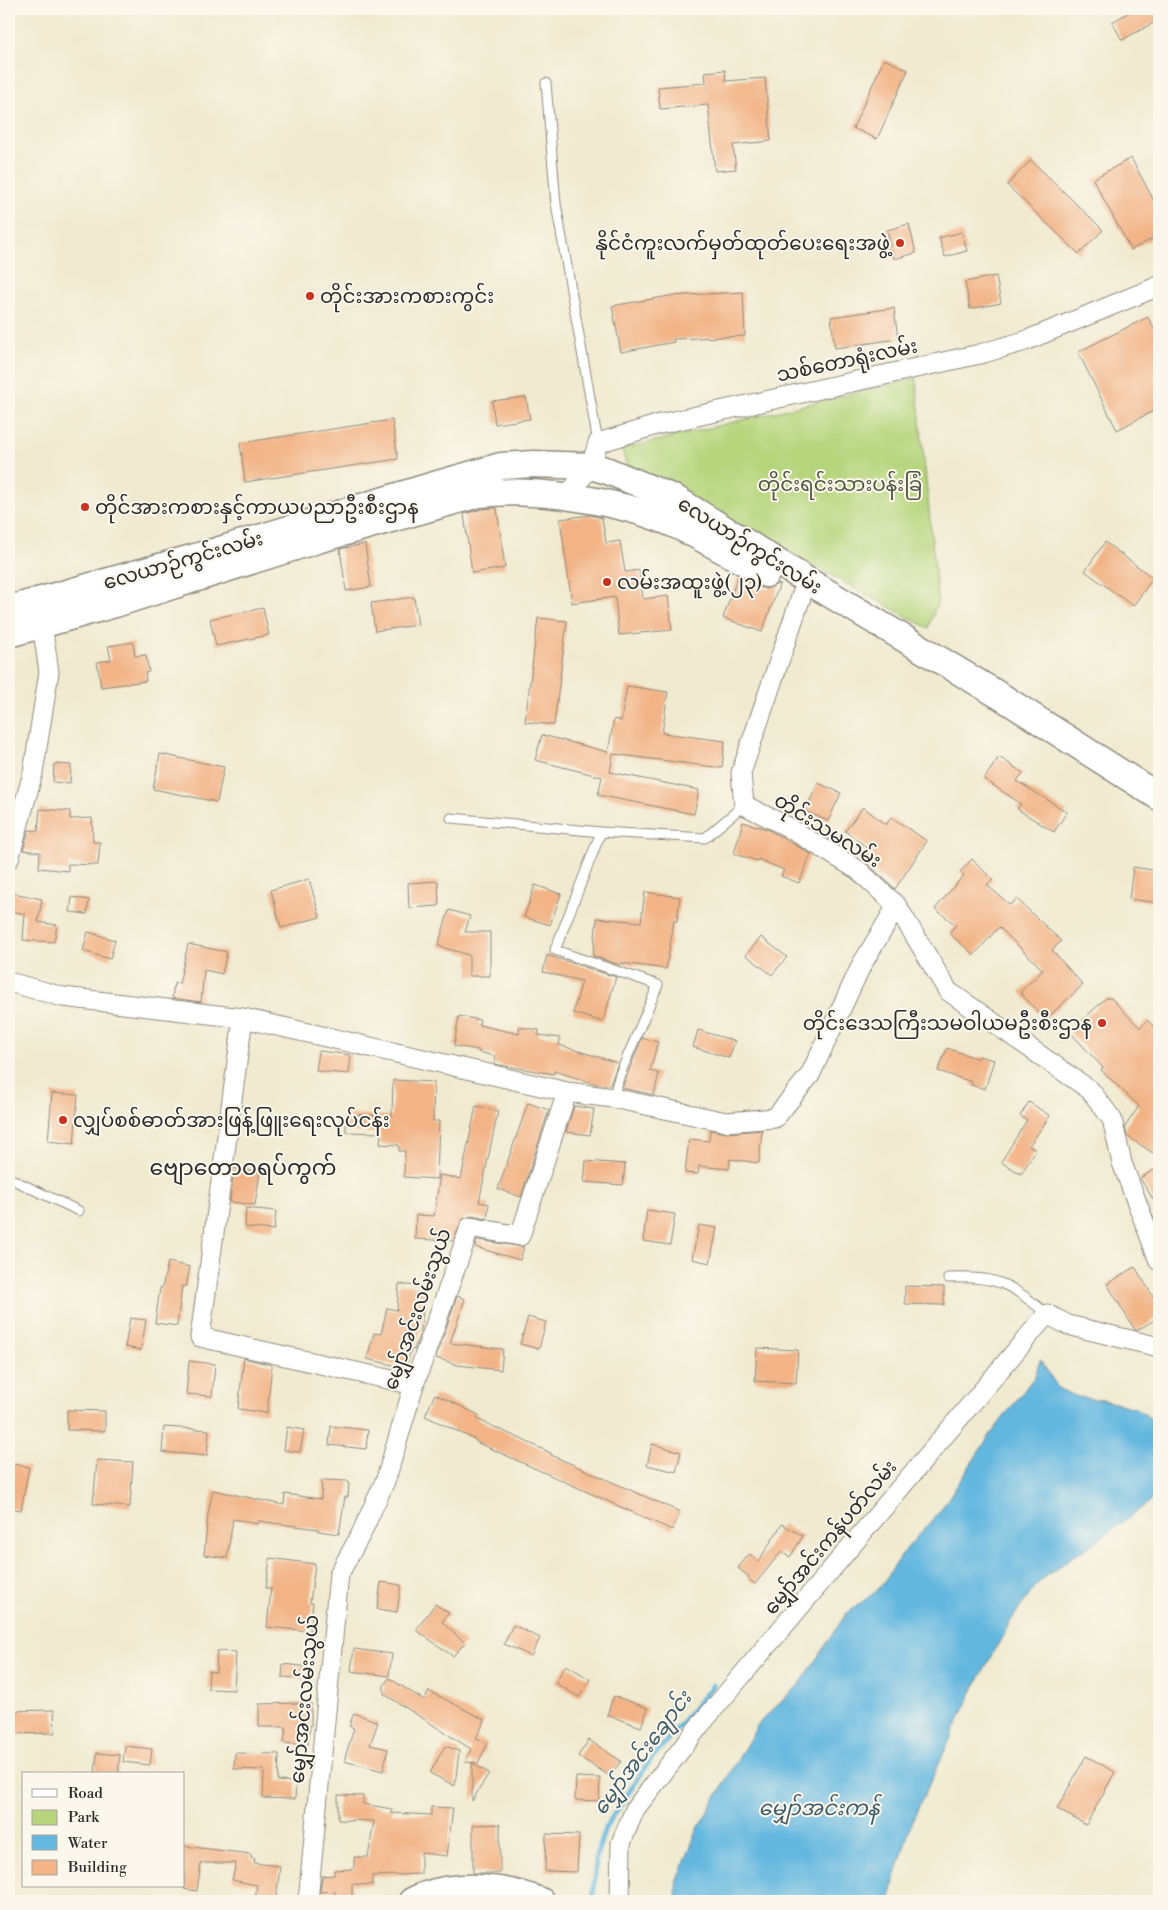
<svg xmlns="http://www.w3.org/2000/svg" width="1168" height="1910" font-family="'Libre Bodoni','Noto Sans Myanmar',serif">
<rect width="100%" height="100%" fill="#fbf7ec"/>
<filter id="ink" filterUnits="userSpaceOnUse"><feTurbulence type="fractalNoise" baseFrequency=".02" numOctaves="2"/><feDisplacementMap in="SourceGraphic" scale="10" xChannelSelector="R" yChannelSelector="G"/><feConvolveMatrix kernelMatrix="1 2 1 2 8 2 1 2 1" color-interpolation-filters="sRGB"/></filter>
<filter id="wash" filterUnits="userSpaceOnUse"><feTurbulence type="fractalNoise" baseFrequency=".0096" numOctaves="4" result="noise"/><feDisplacementMap in="SourceGraphic" scale="20" xChannelSelector="R" yChannelSelector="G"/><feGaussianBlur stdDeviation="1.12" result="paint"/><feColorMatrix in="noise" values="0 0 0 0 0 0 0 0 0 0 0 0 0 0 0 0 0 1.4 0 .05"/><feComposite in="paint" operator="in"/></filter>
<g filter="url(#wash)">
<rect width="100%" height="100%" fill="#f0ead0"/>
<path fill="#b6d57d" stroke="#708054" d="M916,378L938,601L928,628L626,464L622,449Z"/>
<path fill="#64b7df" stroke="#487185" d="M1040,1360L1059,1389L1078,1397L1103,1400L1136,1408L1159,1425V1495L1098,1540L1070,1558L1038,1583L1012,1619L975,1686L912,1821L894,1881L890,1901H681L676,1894L678,1880L697,1830L759,1723L800,1684L846,1614L878,1590L907,1548L940,1511L988,1438L1035,1376Z"/>
<g fill="none" stroke-linecap="round" stroke-linejoin="round">
<path stroke="#64b7df" stroke-width="5" d="M593,1901L596,1857L605,1828L649,1762L713,1685"/>
</g>
<g id="blocks">
<path fill="#f2b486" d="M1135,9H1159V20L1122,40L1112,22Z
M884,59L908,70L877,139L853,128Z
M725,70L726,81L765,78L771,141L733,145L736,169L715,171L708,105L660,109L658,87L706,83L705,72Z
M1131,158L1159,210V235L1131,250L1093,179Z
M1031,160L1103,230L1079,254L1007,185Z
M909,224L916,253L894,259L887,230Z
M962,232L967,251L945,257L939,238Z
M996,276L1001,303L970,309L965,282Z
M743,292L745,336L673,339L674,342L621,352L612,306L669,296Z
M894,308L898,339L835,348L831,317Z
M1148,317L1159,339V408L1117,430L1078,352Z
M526,397L530,419L495,424L492,401Z
M392,420L398,459L245,482L240,443Z
M497,508L505,568L472,573L464,514L482,509Z
M590,515L602,518L606,543L620,541L625,572L639,570L643,599L668,596L672,630L619,635L615,597L572,603L560,519Z
M1105,542L1153,578L1133,606L1085,571Z
M365,544L371,587L346,591L340,549Z
M738,576L759,587L766,589L780,583L762,632L723,618Z
M414,597L418,625L375,631L371,603Z
M263,608L269,635L216,646L210,619Z
M538,618L567,621L554,725L525,722Z
M133,642L135,656L146,655L149,672L145,673L146,681L101,687L97,662L111,660L108,646Z
M627,686L668,692L662,733L725,741L722,768L613,754L610,772L699,790L694,814L598,795L602,777L535,760L542,735L608,752L614,719L621,721Z
M160,754L224,767L217,802L153,789Z
M999,757L1023,773L1017,781L1067,812L1054,832L1017,809L1021,804L984,779Z
M54,764L71,765L70,783L53,782Z
M818,783L841,793L828,821L805,811Z
M863,807L886,825L891,817L927,841L895,889L862,859L869,849L845,831Z
M40,809L70,811V819L92,818L93,842H100L98,865L68,864V871L39,868L40,852L23,850L29,830L38,831Z
M743,822L767,829L811,854L799,883L781,876L784,870L758,859V861L734,854Z
M972,859L993,880L987,885L1010,905L1017,899L1061,941L1052,950L1083,985L1045,1020L1020,992L1043,970L999,927L974,955L949,933L956,925L935,909L964,875L960,872Z
M1133,867L1159,871V903L1129,899Z
M309,879L320,917L281,928L271,890Z
M438,881L439,906L409,908L408,883Z
M535,885L561,894L550,925L524,917Z
M645,892L680,897L677,921H674L666,969L621,963L620,965L593,956L597,918L641,922Z
M13,893L42,899L38,922L57,925L54,942L23,940L25,914L10,911Z
M72,897L89,900L87,914L70,912Z
M449,910L470,916L465,932H490V976H469V955L438,946Z
M88,932L115,940L110,959L83,951Z
M761,937L787,957L772,975L746,955Z
M188,944L227,952L222,974L204,970L201,1002L172,998L174,983L179,984Z
M547,955L616,977L603,1022L573,1013L582,981L543,972Z
M1106,998H1111L1140,1028L1147,1020L1159,1031V1157L1127,1136L1125,1127L1139,1106L1101,1070L1103,1068L1070,1032Z
M459,1016L480,1020L479,1025L519,1034V1027L539,1030L538,1035L560,1038L559,1045L618,1063L610,1085L596,1084L554,1071V1074L494,1064L495,1056L478,1052L479,1050L454,1046Z
M698,1030L735,1041L729,1058L693,1047Z
M642,1038L658,1042L650,1071L659,1073L654,1095L622,1088Z
M947,1048L978,1059L979,1056L994,1060L985,1089L971,1085L972,1082L938,1071Z
M319,1051L351,1055L349,1074L316,1071Z
M393,1080L434,1082L433,1121H439L437,1179L404,1177L405,1151H399V1145L380,1144L381,1133L346,1132V1114L392,1116Z
M52,1093L78,1095L74,1144L48,1141Z
M1029,1102L1050,1116L1029,1146L1036,1150L1021,1174L1001,1162L1027,1120L1020,1116Z
M528,1103L549,1110L521,1197L498,1189Z
M476,1106L498,1111L479,1202L489,1204L487,1219L472,1216L463,1219L453,1241L415,1239L416,1215L434,1216L440,1175L461,1179Z
M574,1106L594,1109L590,1135L566,1132Z
M710,1130L727,1133L762,1130L759,1163L730,1159L729,1169L699,1166L698,1174L685,1173L689,1139L709,1141Z
M586,1161L625,1164L623,1185L584,1182Z
M1159,1167V1209L1140,1178Z
M234,1168L260,1172L255,1205L230,1202Z
M246,1208L276,1211L274,1230L245,1227Z
M647,1210L675,1214L670,1245L643,1241Z
M699,1225L717,1228L710,1263L692,1259Z
M477,1240L524,1247L520,1260L475,1247Z
M168,1262L190,1267L186,1287L182,1286L177,1326L155,1323L160,1288H162Z
M1135,1267L1159,1306V1317L1138,1330H1135L1107,1284Z
M399,1284L425,1287L421,1330L414,1350L411,1349L406,1368L367,1359L374,1333L381,1334L387,1308L397,1310Z
M905,1286L944,1287V1305L905,1304Z
M457,1296L465,1299L450,1343L503,1349L501,1370L458,1365L436,1358Z
M528,1317L546,1322L539,1349L520,1344Z
M130,1318L146,1320L141,1350L125,1347Z
M757,1348L798,1350L796,1383L755,1381Z
M244,1358L272,1365L267,1413L238,1409Z
M189,1361L215,1364L212,1396L186,1394Z
M435,1394L479,1415L477,1419L551,1453V1455L680,1512L672,1530L476,1442V1440L425,1416Z
M67,1410L105,1411V1431L67,1430Z
M331,1426L368,1430L366,1449L329,1445Z
M164,1427L209,1430L207,1456L162,1452Z
M287,1427L304,1430L300,1452L284,1450Z
M652,1444L681,1452L676,1472L647,1465Z
M97,1460L133,1462L130,1507L93,1504Z
M13,1464L29,1467L21,1510L9,1508V1483Z
M322,1480L349,1481L348,1497H345L339,1534L318,1531V1529L258,1521V1524L233,1519L227,1558L204,1555L208,1514L213,1490L284,1505L285,1494L321,1499Z
M782,1524L803,1536L790,1557L781,1552L755,1584L748,1579L749,1577L738,1568L749,1554L758,1562Z
M270,1558L315,1564L310,1603H313L310,1631L267,1627L271,1588H266Z
M381,1582L401,1585L397,1612L377,1609Z
M435,1604L449,1613L442,1622L465,1643L453,1656L416,1630Z
M513,1625L540,1638L531,1656L504,1644Z
M354,1649L392,1654L389,1676L351,1671Z
M217,1651L236,1652L234,1690L208,1689L209,1671L216,1672Z
M283,1664L310,1667L309,1679L282,1677Z
M566,1665L590,1679L579,1697L555,1683Z
M389,1678L424,1700L429,1691L485,1720L476,1738L488,1743L478,1763L465,1762L471,1749L384,1694V1685Z
M614,1696L648,1708L641,1727L607,1715Z
M300,1703H311V1726H310L308,1745L284,1743L286,1727H259V1704Z
M54,1710L55,1733L9,1734V1711Z
M354,1713L378,1722L370,1745L388,1749L383,1771L344,1761L354,1728L349,1726Z
M589,1740L621,1761L610,1776L578,1756Z
M125,1746L152,1749L150,1765L123,1762Z
M445,1746L459,1751L455,1786L430,1773Z
M97,1753L120,1755L118,1774H95Z
M235,1753L279,1754L278,1781L296,1782L295,1799L263,1798L264,1770L234,1769Z
M1086,1756L1115,1772L1086,1825L1057,1809Z
M472,1763L489,1773L472,1801Z
M576,1777L600,1778L599,1801L575,1800Z
M338,1795L363,1796V1804L392,1809L391,1813L431,1815V1807L453,1808L447,1856L421,1853V1874L372,1876V1885L352,1884V1901H336L335,1891L320,1892L322,1876L334,1875V1870L354,1869V1857H368L374,1821L338,1820Z
M500,1824V1873H473V1825Z
M546,1834L579,1835L577,1872L545,1871Z
M184,1846L251,1854V1858L255,1859L254,1863L280,1866L276,1901H255L257,1885L232,1880L236,1863H201L197,1891L184,1889Z"/>
</g>
</g>
<g filter="url(#ink)">
<use href="#blocks" fill-opacity="0" stroke="#8e8a7e" stroke-width="1"/>
<g fill="none" stroke-linecap="round" stroke-linejoin="round">
<g stroke="#8e8a7e" stroke-width="11">
<path id="lane" d="M546,83L556,204L598,443
M451,818L601,832
M613,1098L620,1074L658,985L555,950L601,832L705,838L744,805
M9,1178L79,1211
M948,1278C998,1276 1009,1283 1047,1314"/>
</g>
<g stroke="#8e8a7e" stroke-width="21">
<path id="street" d="M567,496L591,466L598,443L660,424L980,354L1025,341L1159,286
M808,581L802,594L741,773L744,805L788,827L858,870L897,906L948,991L1090,1090L1112,1119L1122,1163L1159,1261
M9,859L33,773L49,672L42,624
M9,982L63,997L243,1018L200,1337L414,1385
M243,1018L567,1092
M308,1901L339,1574L361,1534L386,1479L414,1385L470,1227L520,1236L567,1092L613,1098L726,1122L775,1118L810,1075L862,964L897,906
M620,1901L621,1843L635,1809L700,1725L1047,1314L1068,1325L1159,1347"/>
</g>
<g stroke="#8e8a7e" stroke-width="29">
<path id="secondary" d="M9,609L213,552L431,486L501,466L533,464L591,466L608,471L676,499L808,581L1002,697L1159,797
M9,634L115,604L317,540L479,494C537,487 629,502 682,528C710,542 738,559 766,574
M412,1901C451,1881 501,1886 541,1901"/>
</g>
<use href="#lane" stroke="#fff" stroke-width="9"/>
<use href="#street" stroke="#fff" stroke-width="19"/>
<use href="#secondary" stroke="#fff" stroke-width="26"/>
</g>
</g>
<g fill="#c8321e" stroke="#fbf7ec" stroke-width="2">
<circle cx="900" cy="243" r="5"/>
<circle cx="310" cy="296" r="5"/>
<circle cx="85" cy="507" r="5"/>
<circle cx="607" cy="582" r="5"/>
<circle cx="1102" cy="1023" r="5"/>
<circle cx="63" cy="1120" r="5"/>
</g>
<g text-anchor="middle" stroke-width="4" stroke-linejoin="round" paint-order="stroke">
<g font-size="20" fill="#2b2b2b" stroke="#fbf7ec" text-anchor="start">
<text x="890" y="250" text-anchor="end">နိုင်ငံကူးလက်မှတ်ထုတ်ပေးရေးအဖွဲ့</text>
<text x="320" y="303">တိုင်းအားကစားကွင်း</text>
<text x="95" y="514">တိုင်အားကစားနှင့်ကာယပညာဦးစီးဌာန</text>
<text x="617" y="589">လမ်းအထူးဖွဲ့(၂၃)</text>
<text x="1092" y="1030" text-anchor="end">တိုင်းဒေသကြီးသမဝါယမဦးစီးဌာန</text>
<text x="73" y="1127">လျှပ်စစ်ဓာတ်အားဖြန့်ဖြူးရေးလုပ်ငန်း</text>
</g>
<g font-size="20" fill="#2b2b2b" stroke="#fbf7ec">
<text transform="translate(847 360) rotate(-12)" y="7">သစ်တောရုံးလမ်း</text>
<text transform="translate(750 545) rotate(32)" y="7">လေယာဉ်ကွင်းလမ်း</text>
<text transform="translate(183 560) rotate(-16)" y="7">လေယာဉ်ကွင်းလမ်း</text>
<text transform="translate(828 830) rotate(32)" y="7">တိုင်းသမလမ်း</text>
<text transform="translate(417 1309) rotate(-71)" y="7">မျှော်အင်းလမ်းသွယ်</text>
<text transform="translate(830 1537) rotate(-50)" y="7">မျှော်အင်းကန်ပတ်လမ်း</text>
<text transform="translate(304 1699) rotate(-85)" y="7">မျှော်အင်းလမ်းသွယ်</text>
</g>
<g font-size="20" fill="#4e5640" stroke="#fbf7ec">
<text x="840" y="491">တိုင်းရင်းသားပန်းခြံ</text>
</g>
<g font-size="21" font-style="italic" fill="#3f5c6a" stroke="#fbf7ec">
<text transform="translate(642 1753) rotate(-53)" y="7">မျှော်အင်းချောင်း</text>
<text x="819" y="1815">မျှော်အင်းကန်</text>
</g>
<g font-size="22" fill="#2b2b2b" stroke="#fbf7ec">
<text x="243" y="1175">ဗျောတောဝရပ်ကွက်</text>
</g>
</g>
<rect width="1168" height="1910" fill="none" stroke="#fbf7ec" stroke-width="30"/>
<rect x="22" y="1772" width="162" height="115" fill="#fbf7ec" stroke="#a8a59f"/>
<rect x="32" y="1789" width="25" height="8" fill="#ffffff" stroke="#a8a59f"/>
<text x="68" y="1798" font-size="15" fill="#2b2b2b">Road</text>
<rect x="32" y="1810" width="25" height="15" fill="#b6d57d" stroke="#a8a59f"/>
<text x="68" y="1822" font-size="15" fill="#2b2b2b">Park</text>
<rect x="32" y="1835" width="25" height="15" fill="#64b7df" stroke="#a8a59f"/>
<text x="68" y="1848" font-size="15" fill="#2b2b2b">Water</text>
<rect x="32" y="1860" width="25" height="15" fill="#f2b486" stroke="#a8a59f"/>
<text x="68" y="1872" font-size="15" fill="#2b2b2b">Building</text>
</svg>
